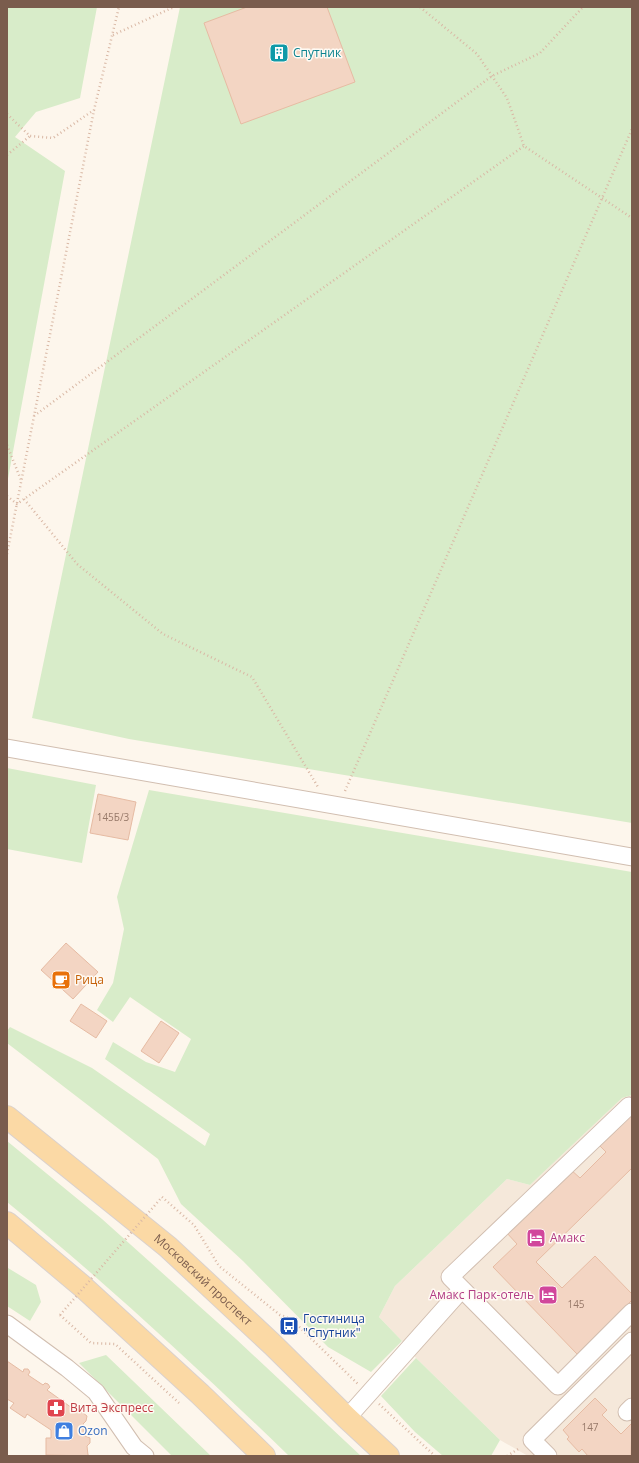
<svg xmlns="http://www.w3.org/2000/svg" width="639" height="1463" font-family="'Open Sans',sans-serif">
<rect width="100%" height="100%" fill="#fdf6ec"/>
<path fill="#f5e8da" d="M632,1095V1456H528L500,1440L416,1358L402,1341L379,1317L395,1286L507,1179L530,1185L622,1098Z"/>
<path fill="#d8ecc9" d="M7,7H97L80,98L36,112L15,137L65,171L7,484Z
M180,7H632V823L129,739L32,718Z
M7,768L96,785L82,863L7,849Z
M149,790L632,872V1095L622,1098L530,1185L507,1179L395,1286L379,1317L402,1341L371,1372L328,1347L243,1261L181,1204L158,1159L7,1043V1031L10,1027L92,1068L205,1146L210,1134L105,1059L113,1042L146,1062L175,1072L191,1039L130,997L113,1022L97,1010L113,983L124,929L117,897Z
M7,1141L102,1219L236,1339L361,1456H289C198,1368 105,1282 7,1202Z
M8,1268L36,1285L41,1302L30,1321L7,1306Z
M106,1355L211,1456H172L79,1363Z
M416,1358L500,1440L491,1456H443L415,1432L381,1396Z"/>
<path fill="#f3d5c3" stroke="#e6bba3" d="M247,7H327L355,82L241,124L204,23Z
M98,794L136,802L128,840L90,833Z
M66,943L98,972L73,999L41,970Z
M81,1004L107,1021L96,1038L70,1021Z
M161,1021L179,1033L159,1063L141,1051Z
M632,1115V1168L536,1262L562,1288L595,1256L632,1294V1300L577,1354L493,1267L517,1244L506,1232L570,1169L580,1178L606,1152L600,1146Z
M7,1361L23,1372L24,1369H28L30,1372L28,1375L43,1385L45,1383L48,1384L50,1387L47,1390L79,1413L82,1412L87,1416L86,1421L83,1424L85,1436L90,1438V1443L87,1446L88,1455L90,1456L46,1455V1438H51V1430L27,1414L25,1418L10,1408L14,1403L7,1399Z
M595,1398L607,1410L602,1415L621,1434L632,1423L631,1456H588L582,1449L579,1452L567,1439L569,1437L563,1430Z"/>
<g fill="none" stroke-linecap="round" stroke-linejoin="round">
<g stroke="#d1beb0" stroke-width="19">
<path id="minor" d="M7,748L632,857
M462,1289L450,1277L629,1106
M7,1324L67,1368L96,1392L134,1447L145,1456
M627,1412L632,1407
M347,1418L462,1289L558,1386L632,1312
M548,1456L532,1440L632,1341"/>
</g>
<g stroke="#dad1cd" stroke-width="24">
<g id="major">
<path id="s1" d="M7,1117L168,1247L273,1345L347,1418L388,1456"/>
<path d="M7,1223L82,1286L200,1394L264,1456"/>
</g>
</g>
<path stroke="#d9b8a5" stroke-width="2.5" stroke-dasharray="1 3" stroke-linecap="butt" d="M420,7L477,54L507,98L524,146L632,218
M113,35L174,7
M7,114L30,136L53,138L94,110
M7,155L30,136
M34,416L492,76L540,53L583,7
M7,445L21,480
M7,496L17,504L524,146
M24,499L77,564L163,634L252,677L318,787
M7,554L94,110L119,7
M345,791L632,129
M162,1197L194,1225L219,1266L280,1315L290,1318L358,1384
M60,1315L91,1343L115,1344L179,1403
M379,1404L435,1456
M507,1456L520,1448"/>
<use href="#minor" stroke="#fff" stroke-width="17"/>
<use href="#major" stroke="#fbd9a5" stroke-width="22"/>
<path stroke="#d9b8a5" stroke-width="2.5" stroke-dasharray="1 3" stroke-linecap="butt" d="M60,1315L162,1197"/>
</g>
<defs>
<g id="building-square" transform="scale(1)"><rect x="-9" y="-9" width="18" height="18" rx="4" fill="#0f9aa8" stroke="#fffaf3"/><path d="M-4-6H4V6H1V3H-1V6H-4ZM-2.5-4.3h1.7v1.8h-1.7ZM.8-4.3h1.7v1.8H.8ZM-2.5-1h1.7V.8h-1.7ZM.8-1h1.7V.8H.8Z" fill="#fff"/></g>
<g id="cafe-square" transform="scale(1)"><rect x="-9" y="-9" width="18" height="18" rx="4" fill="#e8710a" stroke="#fffaf3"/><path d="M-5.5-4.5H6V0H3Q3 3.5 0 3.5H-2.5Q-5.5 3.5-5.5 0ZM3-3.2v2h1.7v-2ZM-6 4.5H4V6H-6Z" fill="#fff"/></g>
<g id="hotel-square" transform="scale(1)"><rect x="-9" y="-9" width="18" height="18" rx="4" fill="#d1479c" stroke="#fffaf3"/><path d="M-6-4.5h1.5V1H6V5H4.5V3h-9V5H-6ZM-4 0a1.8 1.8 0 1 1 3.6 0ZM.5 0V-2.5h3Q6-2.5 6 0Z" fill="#fff"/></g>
<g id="bus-square" transform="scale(1)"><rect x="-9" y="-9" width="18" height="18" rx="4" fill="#1a4fb4" stroke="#fffaf3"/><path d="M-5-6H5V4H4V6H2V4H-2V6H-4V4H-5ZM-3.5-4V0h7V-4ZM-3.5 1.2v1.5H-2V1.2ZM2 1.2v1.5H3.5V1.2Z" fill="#fff"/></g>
<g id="pharmacy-square" transform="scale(1)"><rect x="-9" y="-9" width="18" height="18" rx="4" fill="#e0444e" stroke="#fffaf3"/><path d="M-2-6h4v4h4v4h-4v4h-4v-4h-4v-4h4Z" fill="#fff"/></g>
<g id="shop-square" transform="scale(1)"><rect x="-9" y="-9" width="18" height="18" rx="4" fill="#3f7fe0" stroke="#fffaf3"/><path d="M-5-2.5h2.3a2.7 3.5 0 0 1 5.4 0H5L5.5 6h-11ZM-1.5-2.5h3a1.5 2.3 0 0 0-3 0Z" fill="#fff"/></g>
</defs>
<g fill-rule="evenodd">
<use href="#building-square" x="279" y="53"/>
<use href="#cafe-square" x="61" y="980"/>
<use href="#hotel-square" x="536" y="1238"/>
<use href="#hotel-square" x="548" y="1295"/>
<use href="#bus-square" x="289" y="1326"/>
<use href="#pharmacy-square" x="56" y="1408"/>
<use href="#shop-square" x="64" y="1431"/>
</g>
<g text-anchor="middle" stroke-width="3" stroke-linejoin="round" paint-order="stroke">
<g font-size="10" fill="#987a6a">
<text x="113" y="821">145Б/3</text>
<text x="576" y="1308">145</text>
<text x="590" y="1431">147</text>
</g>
<g font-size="12" fill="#0d838f" stroke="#fffaf3" text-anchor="start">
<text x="293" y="57">Спутник</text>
</g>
<g font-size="12" fill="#c56008" stroke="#fffaf3" text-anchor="start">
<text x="75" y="984">Рица</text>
</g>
<g font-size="12" fill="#b23c85" stroke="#fffaf3" text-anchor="start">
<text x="550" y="1242">Амакс</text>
<text x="534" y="1299" text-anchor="end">Амакс Парк-отель</text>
</g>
<g font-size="12" fill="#7a5c4d" stroke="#fffaf3">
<text dy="4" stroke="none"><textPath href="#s1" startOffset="255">Московский проспект</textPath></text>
</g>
<g font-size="12" fill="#164399" stroke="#fffaf3" text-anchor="start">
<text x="303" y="1323">Гостиница<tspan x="303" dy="14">"Спутник"</tspan></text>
</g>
<g font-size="12" fill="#be3a42" stroke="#fffaf3" text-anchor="start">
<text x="70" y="1412">Вита Экспресс</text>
</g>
<g font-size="12" fill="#366cbe" stroke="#fffaf3" text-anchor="start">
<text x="78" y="1435">Ozon</text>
</g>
</g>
<rect width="639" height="1463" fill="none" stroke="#7a5c4d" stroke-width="16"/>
</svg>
